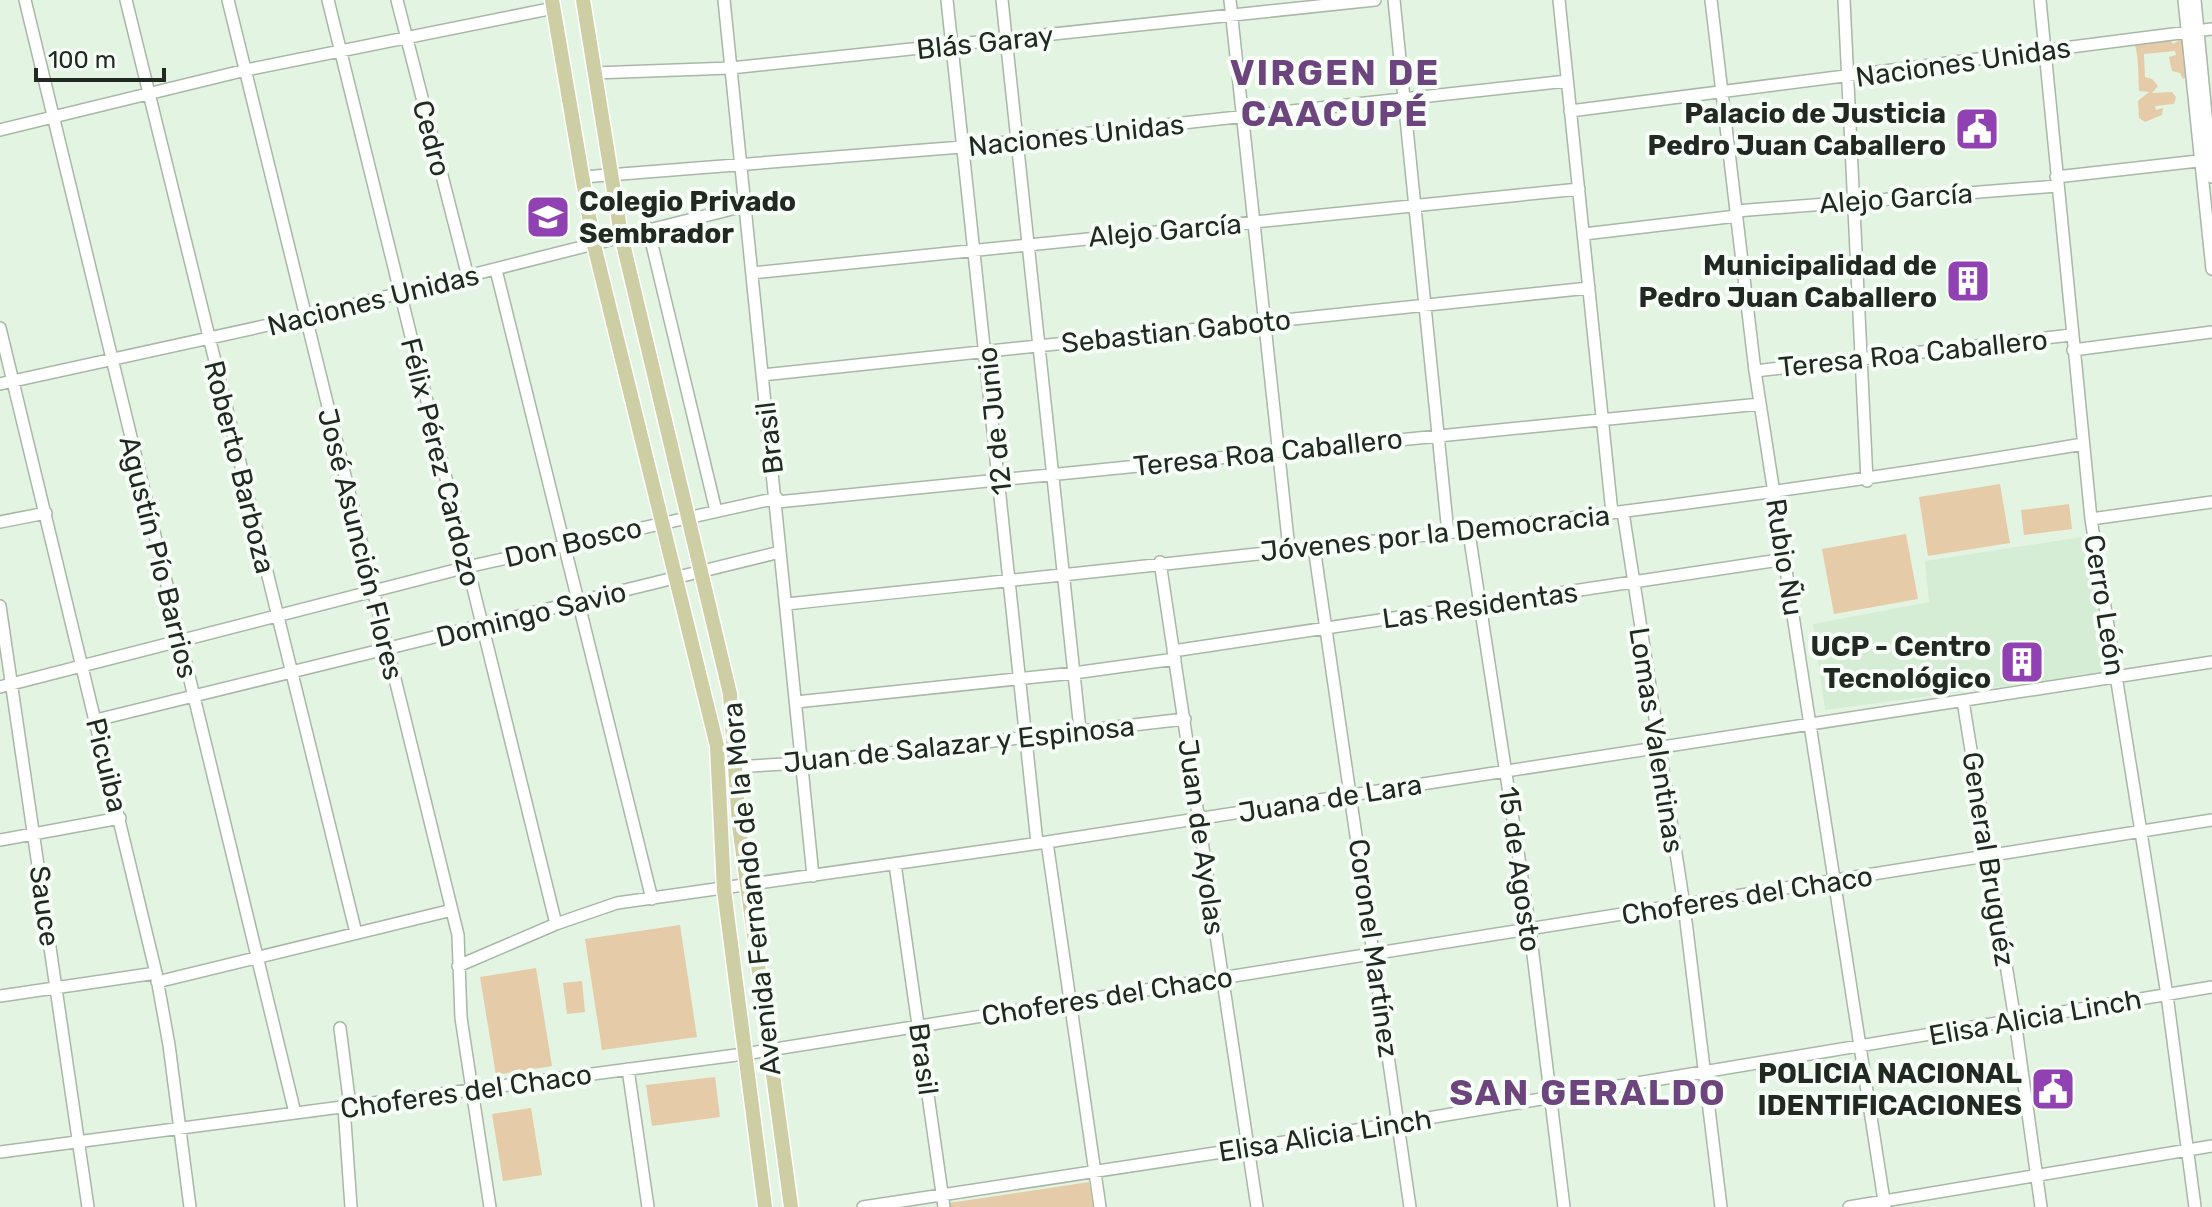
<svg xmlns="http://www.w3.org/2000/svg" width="2212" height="1207" font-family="Rubik,sans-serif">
<rect width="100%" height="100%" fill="#e4f4e2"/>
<path fill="#d6edd5" d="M2082,537L2110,672L1825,710L1813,624L1929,602L1925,561Z"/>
<path fill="#e6cba8" d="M2153,38H2170L2173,44L2182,38L2188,41L2184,64L2189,69V75L2183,79L2180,73L2172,71L2169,57L2176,55L2175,51L2144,54L2145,77L2152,79L2158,86L2152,93L2172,92L2176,97L2174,104L2155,106L2156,110L2163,108L2162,115L2145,122L2139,118L2138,101L2149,92L2139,91C2138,73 2139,56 2134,42H2147V45Z
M2000,484L2010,543L1928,556L1919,497Z
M2069,504L2072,529L2024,535L2021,510Z
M1906,534L1918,599L1834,614L1822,549Z
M680,925L697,1037L602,1050L585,939Z
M536,968L552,1066L496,1075L480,977Z
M582,981L585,1012L567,1014L563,983Z
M715,1077L720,1117L652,1126L646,1085Z
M531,1108L542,1175L503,1181L492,1114Z
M1089,1182L1093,1207H950L949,1203Z"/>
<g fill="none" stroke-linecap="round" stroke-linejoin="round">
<g stroke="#a8b7a7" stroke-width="14">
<path id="minor" d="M25,0L295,1113
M126,0L356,933
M228,0L458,935L461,1018L490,1207
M328,0L556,924
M397,0L468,277
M724,0L813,876
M947,0L1037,843
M1002,0L1080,730
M1230,0L1289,549
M1394,0L1448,533
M1559,0L1612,513
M1711,0L1755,371L1885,1207
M1844,0L1867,481
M2040,0L2091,519L2167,995L2195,1207
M2184,0L2212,269
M2195,0L2212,177
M594,73L731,68L1375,0
M1570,111L2212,29
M0,130L246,70L554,8
M583,177L962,147L1567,81
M2056,177L2207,160
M1736,211L2057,186
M648,228L716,511
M1584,234L1737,216
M496,270L652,899
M752,273L1579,189
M0,328L156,973L169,1045L190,1207
M2073,350L2212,332
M1755,371L2071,335
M762,375L1589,288
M0,384L305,317L744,206
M777,502L1760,404
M1623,512L1684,905L1721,1207
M2091,519L2212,502
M0,522L46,513
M1469,533L1530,930L1564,1207
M1314,547L1410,1207
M1160,562L1257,1207
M786,604C1219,558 1653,517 2083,444
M0,606L88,1207
M1173,651L1786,559
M0,687L467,567L777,498
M1963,701L2015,1020L2041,1207
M796,702L1074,673L1175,659
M96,720L780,552
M734,767L802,763L1185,719
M0,840L120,818
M1047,842L1100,1207
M895,864L944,1207
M458,966L556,924L617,903L1047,842L2212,662
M157,982L452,910
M0,996L156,973
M340,1028L350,1106
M628,1069L648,1207
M344,1107L351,1207
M0,1152L744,1054L2212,820
M863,1207L1248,1148L2212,987
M1849,1207L2212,1146"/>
</g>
<g stroke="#fff" stroke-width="17">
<path id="major" d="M552,0L594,245L717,746L724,890L765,1207
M583,0L621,235L730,694L739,825L791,1207"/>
</g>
<use href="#minor" stroke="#fff" stroke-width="11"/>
<use href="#major" stroke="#cdcea4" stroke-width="14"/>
</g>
<defs>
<g id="civic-square" transform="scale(2.3)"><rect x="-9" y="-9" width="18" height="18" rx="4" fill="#9142b2" stroke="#f7fef7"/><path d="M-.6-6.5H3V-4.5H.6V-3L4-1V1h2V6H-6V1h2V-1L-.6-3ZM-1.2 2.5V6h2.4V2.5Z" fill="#fff"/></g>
<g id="school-square" transform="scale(2.3)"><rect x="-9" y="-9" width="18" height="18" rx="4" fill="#9142b2" stroke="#f7fef7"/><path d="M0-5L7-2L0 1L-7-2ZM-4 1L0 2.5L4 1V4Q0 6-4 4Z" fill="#fff"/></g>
<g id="building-square" transform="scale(2.3)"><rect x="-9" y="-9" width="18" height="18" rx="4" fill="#9142b2" stroke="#f7fef7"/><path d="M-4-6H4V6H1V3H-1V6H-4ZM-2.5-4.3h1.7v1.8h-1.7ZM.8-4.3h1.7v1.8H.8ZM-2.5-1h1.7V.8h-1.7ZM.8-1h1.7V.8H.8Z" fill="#fff"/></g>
</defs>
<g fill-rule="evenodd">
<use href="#civic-square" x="1977" y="129"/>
<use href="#school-square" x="548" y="217"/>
<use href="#building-square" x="1968" y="281"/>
<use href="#building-square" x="2022" y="662"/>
<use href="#civic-square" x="2053" y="1089"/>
</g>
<g text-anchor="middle" stroke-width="8" stroke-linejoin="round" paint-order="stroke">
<g font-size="28" fill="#222822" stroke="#f7fef7">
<text transform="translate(985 42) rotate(-6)" y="10">Blás Garay</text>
<text transform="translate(1963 62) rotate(-8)" y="10">Naciones Unidas</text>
<text transform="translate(1076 135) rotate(-6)" y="10">Naciones Unidas</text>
<text transform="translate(432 138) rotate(75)" y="10">Cedro</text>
<text transform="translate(1896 198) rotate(-4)" y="10">Alejo García</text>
<text transform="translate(1165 230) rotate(-5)" y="10">Alejo García</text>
<text transform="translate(373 300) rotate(-14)" y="10">Naciones Unidas</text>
<text transform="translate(1176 331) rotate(-6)" y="10">Sebastian Gaboto</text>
<text transform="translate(1913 353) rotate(-6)" y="10">Teresa Roa Caballero</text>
<text transform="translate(994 421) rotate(-96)" y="10">12 de Junio</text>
<text transform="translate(769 438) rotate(-97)" y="10">Brasil</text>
<text transform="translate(1268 452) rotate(-6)" y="10">Teresa Roa Caballero</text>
<text transform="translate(441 462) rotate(76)" y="10">Félix Pérez Cardozo</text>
<text transform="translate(240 467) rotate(76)" y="10">Roberto Barboza</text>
<text transform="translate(1435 533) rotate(-6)" y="10">Jóvenes por la Democracia</text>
<text transform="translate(573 542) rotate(-13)" y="10">Don Bosco</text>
<text transform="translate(361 544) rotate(76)" y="10">José Asunción Flores</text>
<text transform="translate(159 557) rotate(76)" y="10">Agustín Pío Barrios</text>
<text transform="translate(1785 557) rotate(81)" y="10">Rubio Ñu</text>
<text transform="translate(1480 605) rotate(-8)" y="10">Las Residentas</text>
<text transform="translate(2105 605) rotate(81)" y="10">Cerro León</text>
<text transform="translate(531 614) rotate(-14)" y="10">Domingo Savio</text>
<text transform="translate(1657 740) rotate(81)" y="10">Lomas Valentinas</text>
<text transform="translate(959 744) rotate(-6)" y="10">Juan de Salazar y Espinosa</text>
<text transform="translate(107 765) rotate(76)" y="10">Picuiba</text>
<text transform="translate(1330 798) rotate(-9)" y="10">Juana de Lara</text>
<text transform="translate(1202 837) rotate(82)" y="10">Juan de Ayolas</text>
<text transform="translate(1989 859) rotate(81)" y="10">General Bruguéz</text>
<text transform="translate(1520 869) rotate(82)" y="10">15 de Agosto</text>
<text transform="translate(751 889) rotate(-96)" y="10">Avenida Fernando de la Mora</text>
<text transform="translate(1747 895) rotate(-9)" y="10">Choferes del Chaco</text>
<text transform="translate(45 906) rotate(82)" y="10">Sauce</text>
<text transform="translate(1374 948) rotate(82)" y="10">Coronel Martínez</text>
<text transform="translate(1107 996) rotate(-9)" y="10">Choferes del Chaco</text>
<text transform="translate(2035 1017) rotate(-10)" y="10">Elisa Alicia Linch</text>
<text transform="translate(924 1059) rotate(82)" y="10">Brasil</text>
<text transform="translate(466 1091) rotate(-8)" y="10">Choferes del Chaco</text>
<text transform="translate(1325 1135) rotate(-9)" y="10">Elisa Alicia Linch</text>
</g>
<g font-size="28" font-weight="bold" fill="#222822" stroke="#f7fef7" text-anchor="end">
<text x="1946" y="123">Palacio de Justicia<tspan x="1946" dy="32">Pedro Juan Caballero</tspan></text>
<text x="579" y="211" text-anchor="start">Colegio Privado<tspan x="579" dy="32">Sembrador</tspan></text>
<text x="1937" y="275">Municipalidad de<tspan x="1937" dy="32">Pedro Juan Caballero</tspan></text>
<text x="1991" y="656">UCP - Centro<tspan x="1991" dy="32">Tecnológico</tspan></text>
<text x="2022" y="1083">POLICIA NACIONAL<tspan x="2022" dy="32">IDENTIFICACIONES</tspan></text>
</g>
<g font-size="36" font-weight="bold" letter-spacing="2" fill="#6c457e" stroke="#f7fef7">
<text x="1335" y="85">VIRGEN DE<tspan x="1335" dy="41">CAACUPÉ</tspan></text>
<text x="1588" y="1105">SAN GERALDO</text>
</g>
</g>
<path d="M36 68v12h128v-12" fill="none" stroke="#222822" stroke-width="4"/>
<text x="48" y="68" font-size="24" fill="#222822" stroke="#f7fef7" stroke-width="6" paint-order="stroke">100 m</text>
</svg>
